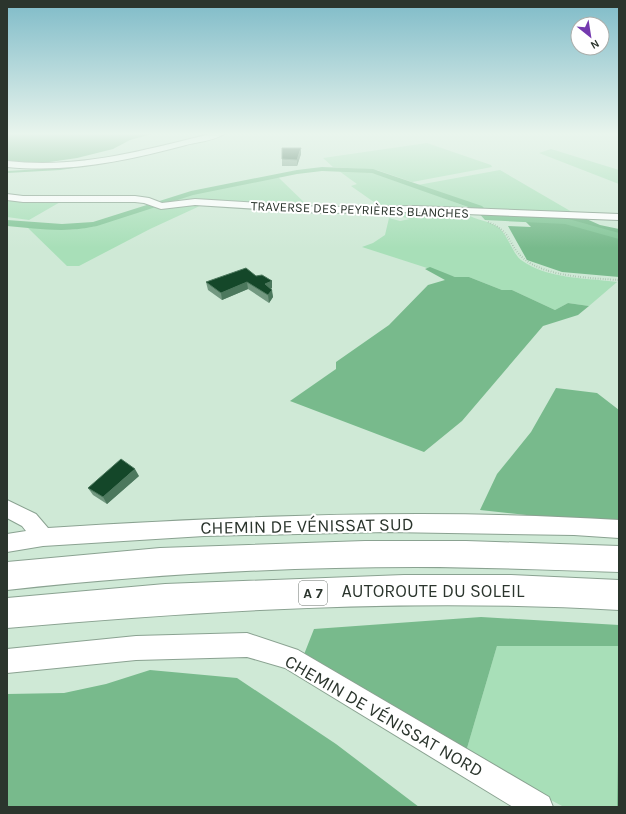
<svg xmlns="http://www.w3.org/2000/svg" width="626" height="814" font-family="Karla,sans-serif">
<rect width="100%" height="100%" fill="#cfe9d6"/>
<path fill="#a8dfb8" d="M427,143L491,165L492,167L412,182L377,170L333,167L323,158Z
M551,149L619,170V184L539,153Z
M341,170L365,171L385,176L470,208V210L381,207L351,186L357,184L339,171Z
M500,170L572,212L484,210L479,206L418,185Z
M278,177L309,207L164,204L163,202L198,193Z
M7,199L62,201L29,220L7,217Z
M191,204L202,205L150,229L79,266H67L27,227L69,230L92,227L151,206L157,208Z
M396,211L466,214C476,220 489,221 498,227C508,235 513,254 521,260C547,279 586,278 617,282L589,306L568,303L555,310L512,290H502L469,277H455L362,247L373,243L385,235L389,218L400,221L410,219L392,214Z
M497,646H619L617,807H564L465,755Z"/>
<path fill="#78ba8c" d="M7,134H152L130,140L113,149L77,158L29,165L7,163Z
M519,215L582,217L600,225L619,229V277L562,272L527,260L508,226L531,227Z
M430,267L455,277H469L502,290H512L555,310L568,303L589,306L578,315L543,326L462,421L424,452L290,401L336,369V362L389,325L428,285L445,280L425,269Z
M556,388L597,393L619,410V525L480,510L497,474L531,432Z
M481,617L619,625V646H497L465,755L303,657L314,629Z
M619,666V807H617Z
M150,670L237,678L336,744L419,807H7V694L64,693L106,684Z"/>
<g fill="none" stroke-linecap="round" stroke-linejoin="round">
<path stroke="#83c597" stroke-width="2" d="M7,172L60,169L88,165"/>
<path fill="#83c597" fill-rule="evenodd" d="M322,167L373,169L482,206L491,215L565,218L619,233V239L565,224L485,220L476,210L468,207L372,173L322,171L297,174L193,195L97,226C68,233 37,229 7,226V220L62,224L93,222L191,191L297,170Z"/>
<g stroke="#8aa291" stroke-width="2">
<path id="minor" d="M210,134H224C214,141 197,142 186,145C126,161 69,173 7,167V161C78,169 141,151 210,134Z
M7,194L23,196H135L149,198L162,203L195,199L321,207L415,206L619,214V220L415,212L321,213L195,205L161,209L144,203L135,202H23L7,200Z
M7,500L36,514L48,528C238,516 429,508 619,520V538L574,535L387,532L204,536L43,546L7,552V534L26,531L22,526L7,518Z
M247,633L298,650L549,797L553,807H513L285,668L247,657L136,660L7,673V649L136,636Z"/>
</g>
<g stroke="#8aa291" stroke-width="2">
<path id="highway" d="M365,541H466L619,546V572C551,570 484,567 416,567C279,567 143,575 7,590V562L160,548Z
M404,575H511L619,580V610C414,598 211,610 7,628V598L165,584Z"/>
</g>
<path stroke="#98ad9e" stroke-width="2" stroke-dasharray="0.5 2" stroke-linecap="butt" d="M488,222C513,232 507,244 523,258C545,277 591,278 618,280"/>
<use href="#minor" fill="#fff" fill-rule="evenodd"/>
<use href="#highway" fill="#fff" fill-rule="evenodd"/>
</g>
<path fill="#729880" d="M282,148L301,154L297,166H282Z
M256,276L272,281V288L271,289L273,297L269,303L248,289L222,300L208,290L206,282Z
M139,476L107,504L93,495L88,488Z"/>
<path fill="#4c785d" d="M301,148V154L297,166V160Z
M272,281V288L266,291L265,284Z
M247,282L248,289L222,300L221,293Z
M272,290L273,297L269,303L268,295Z
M135,469L139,476L107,504L103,497Z"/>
<path fill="#144729" stroke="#4c785d" d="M282,148H301L297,160L282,159Z
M246,268L256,276L262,275L272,281L265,284L272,290L268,295L247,282L221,293L206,282Z
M121,459L135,469L103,497L88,488Z"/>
<linearGradient id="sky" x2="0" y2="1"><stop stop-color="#7fbbc8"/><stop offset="0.54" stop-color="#e9f5ed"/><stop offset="1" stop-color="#e9f5ed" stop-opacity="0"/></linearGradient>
<rect width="626" height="248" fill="url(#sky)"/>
<g text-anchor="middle" stroke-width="4" stroke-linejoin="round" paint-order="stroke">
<g font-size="13" fill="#2b352d" stroke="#fff">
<text transform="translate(360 209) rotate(2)" y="5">TRAVERSE DES PEYRIÈRES BLANCHES</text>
</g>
<rect fill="#fff" stroke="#6b726c" stroke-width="1" x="299" y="581" width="28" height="24" rx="3"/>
<g font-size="14" font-weight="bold" fill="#2b352d">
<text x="313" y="598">A 7</text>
</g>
<g font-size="18" fill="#2b352d" stroke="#fff">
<text transform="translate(307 526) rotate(-1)" y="6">CHEMIN DE VÉNISSAT SUD</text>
<text x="433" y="597">AUTOROUTE DU SOLEIL</text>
<text transform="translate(384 716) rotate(30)" y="6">CHEMIN DE VÉNISSAT NORD</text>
</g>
</g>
<rect width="626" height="814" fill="none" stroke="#2b352d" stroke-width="16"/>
<g transform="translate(590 36) rotate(150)"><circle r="19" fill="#ffffff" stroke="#aaaeab"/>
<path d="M0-3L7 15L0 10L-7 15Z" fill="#753aaf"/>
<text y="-6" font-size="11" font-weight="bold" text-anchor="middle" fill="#2b352d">N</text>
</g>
</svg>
